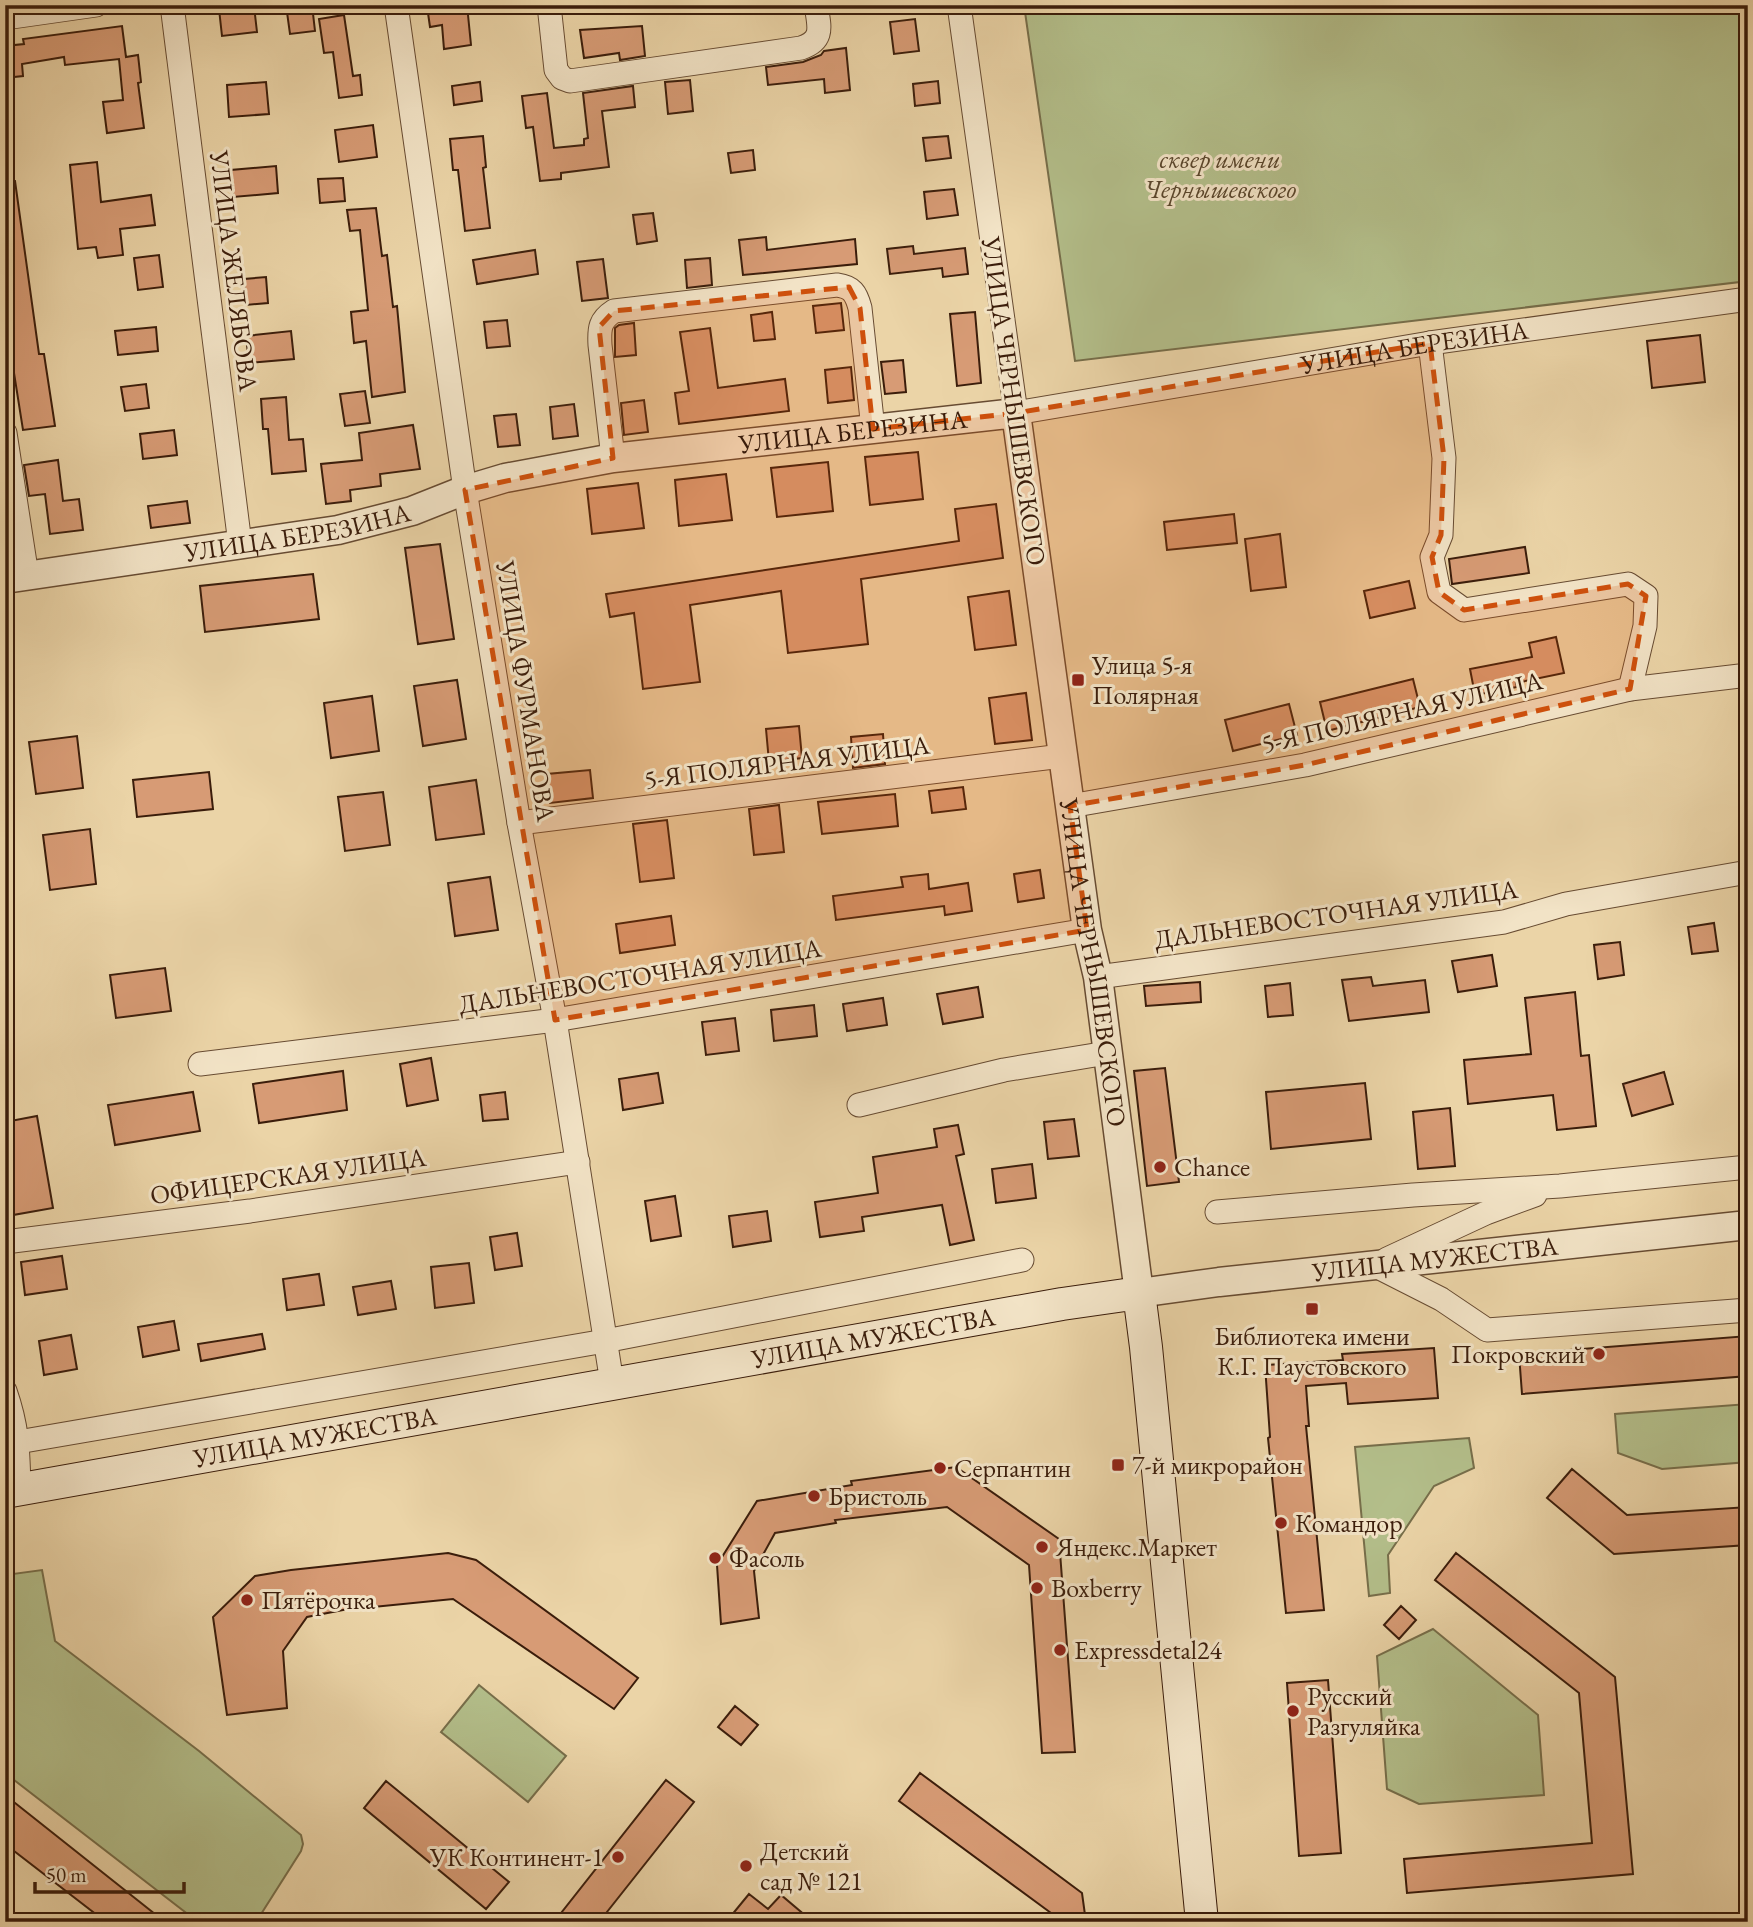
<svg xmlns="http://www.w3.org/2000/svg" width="1753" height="1927" font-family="'EB Garamond',serif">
<rect width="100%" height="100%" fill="#ebd4a7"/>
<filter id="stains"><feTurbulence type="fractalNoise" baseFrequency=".00286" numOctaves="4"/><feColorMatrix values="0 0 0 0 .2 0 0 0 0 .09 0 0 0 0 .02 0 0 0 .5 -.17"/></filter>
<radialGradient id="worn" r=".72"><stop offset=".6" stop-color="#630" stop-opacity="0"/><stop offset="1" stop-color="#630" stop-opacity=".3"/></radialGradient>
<path fill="#b3be8a" stroke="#776e4a" stroke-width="2" d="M1024,5H1738L1748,76V281L1075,361Z
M1748,1404V1462L1662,1469L1618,1453L1615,1414Z
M1469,1438L1474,1468L1434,1486L1388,1555L1390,1593L1369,1596L1355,1447Z
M42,1570L55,1641L199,1751L301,1835L303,1844L301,1851L256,1922H198L5,1773V1575Z
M1433,1629L1538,1715L1544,1795L1419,1804L1387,1789L1377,1656Z
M479,1685L566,1756L528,1802L441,1732Z"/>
<path fill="#d79b75" stroke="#3b1d0b" stroke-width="2" d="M286,5H312L315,31L290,34Z
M467,5L471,45L444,49L442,25L430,27L428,13L435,6Z
M254,6L257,32L222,36L219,9Z
M344,15L353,76L360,75L362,95L339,98L333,52L324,53L319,19Z
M915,19L919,51L894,54L890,22Z
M122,26L126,57L138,55L141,82L138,83L144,128L107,133L103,102L123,100L119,59L65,65L64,57L22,64L23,76L5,78V46L24,44L23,39Z
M642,26L645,56L620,60L619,53L584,58L580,30Z
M846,48L850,90L825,93L824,79L768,85L766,67L803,62L821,55L824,51Z
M690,80L693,111L668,114L665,82Z
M938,81L940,103L915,106L913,84Z
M266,82L269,114L229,117L227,85Z
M480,82L482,101L454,105L452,86Z
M633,86L635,107L602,111L609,167L561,173V179L540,181L533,127L526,128L522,96L547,93L554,148L584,145V139L588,138L583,93Z
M373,125L377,157L339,162L335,130Z
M483,136L486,167L483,168L490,228L465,231L458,170H453L450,139Z
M948,136L951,158L926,161L923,138Z
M753,150L755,170L731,173L728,153Z
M97,162L101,202L151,195L155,225L120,229L123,255L98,258L96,247L78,249L70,165Z
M276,166L278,193L233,197L231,170Z
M343,178L345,201L320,203L318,179Z
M15,181L39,354H44L55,426L23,430L8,335H5V182Z
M954,189L958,215L927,219L924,192Z
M376,208L382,256L387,255L393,307L397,306L405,392L372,397L366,341L354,343L351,312L368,310L360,230L350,231L347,210Z
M653,213L657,241L637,244L633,215Z
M766,237L767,250L855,239L857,264L743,275L739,240Z
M913,246L914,254L965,248L968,274L943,277L942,268L890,274L887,249Z
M535,250L538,274L477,284L473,260Z
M159,255L163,287L138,290L134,258Z
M710,258L712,285L687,288L685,260Z
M603,259L608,298L582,301L577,262Z
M266,277L268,303L246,305L244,279Z
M841,303L844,330L816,333L813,306Z
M772,312L775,339L754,341L751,315Z
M975,312L981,383L957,386L950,314Z
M507,320L510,346L487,348L484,322Z
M634,323L636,355L615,357V328L619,325Z
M156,327L158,351L118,355L115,331Z
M710,328L718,388L785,379L789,411L679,424L675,393L689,391L680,332Z
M291,331L294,359L249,363L246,336Z
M1700,335L1705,382L1652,388L1647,341Z
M903,360L906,392L885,394L881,362Z
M851,367L854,400L828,403L825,370Z
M146,384L149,408L125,411L121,387Z
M365,391L370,423L345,426L340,394Z
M286,397L289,440L303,439L306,471L272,474L268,429H263L261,399Z
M644,400L648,432L624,435L621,403Z
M574,404L578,436L553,439L550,407Z
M516,414L520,445L498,447L494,416Z
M413,425L420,469L380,474L381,486L350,490L351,501L326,504L321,464L362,460L359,433Z
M174,430L177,455L143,459L140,434Z
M918,452L923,499L870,505L865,457Z
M58,460L63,501L79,499L83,530L50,534L45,494L29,496L24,465Z
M828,462L833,511L777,517L771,468Z
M726,474L732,520L679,526L675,480Z
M638,483L644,528L592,534L587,489Z
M187,501L190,523L151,528L148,506Z
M996,504L1003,558L861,579L868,644L788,653L781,591L690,605L700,682L643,689L634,613L610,617L606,594L959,541L955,509Z
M1234,514L1237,543L1167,550L1164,522Z
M1280,534L1286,587L1251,591L1245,539Z
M440,544L454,639L418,644L405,548Z
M1525,547L1529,573L1452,584L1449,559Z
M313,574L319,619L205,632L200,586Z
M1409,581L1415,608L1370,618L1364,591Z
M1009,591L1016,645L975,650L968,597Z
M1556,637L1564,673L1516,683L1517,687L1475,695L1470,669L1532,657L1529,643Z
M1413,679L1420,707L1327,731L1320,702Z
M457,680L466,739L423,746L414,686Z
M1026,693L1032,740L995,744L989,698Z
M372,696L379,751L331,758L324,703Z
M1289,704L1297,735L1233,751L1225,720Z
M799,726L802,758L769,762L766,729Z
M883,734L885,764L853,768L851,737Z
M77,736L83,788L36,794L29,742Z
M590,770L593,798L550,803L547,774Z
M209,772L213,809L137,817L133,780Z
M476,780L484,834L436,840L429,787Z
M963,787L966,809L932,813L929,791Z
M383,792L390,845L345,851L338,797Z
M895,794L898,826L822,834L818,802Z
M779,805L784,852L754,855L749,809Z
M667,820L674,878L640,882L633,824Z
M90,829L96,884L50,890L43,835Z
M1040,870L1044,898L1018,902L1014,874Z
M928,874L929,889L968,883L972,911L945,915L944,906L836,920L833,896L903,887L901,877Z
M490,877L498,930L455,936L448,883Z
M671,916L675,945L620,953L616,924Z
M1714,923L1718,951L1692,954L1688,927Z
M1620,942L1624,975L1598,979L1594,945Z
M1492,955L1497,986L1458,992L1452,961Z
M165,968L171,1011L116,1018L110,975Z
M1371,977L1373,986L1425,980L1429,1012L1349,1021L1342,980Z
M1200,982L1201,1002L1146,1006L1144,986Z
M1290,983L1293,1015L1268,1017L1265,986Z
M978,987L983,1017L943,1024L937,994Z
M1575,992L1581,1056L1589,1055L1596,1126L1557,1130L1553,1095L1468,1104L1464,1060L1531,1054L1525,998Z
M883,998L887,1025L847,1031L843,1004Z
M814,1005L817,1036L774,1041L771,1010Z
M735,1018L739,1051L706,1055L702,1022Z
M431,1058L438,1100L407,1106L400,1064Z
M1165,1068L1179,1182L1147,1186L1134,1071Z
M343,1071L347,1110L259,1123L253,1084Z
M1664,1072L1673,1104L1632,1116L1623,1084Z
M658,1073L663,1103L623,1110L619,1079Z
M1365,1083L1371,1139L1271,1149L1266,1092Z
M193,1092L200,1131L115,1145L108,1105Z
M505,1092L508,1119L483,1121L480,1095Z
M1450,1108L1455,1166L1418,1169L1413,1112Z
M37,1116L53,1208L13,1215L5,1172V1122Z
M1074,1119L1079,1156L1048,1159L1044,1122Z
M958,1125L964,1154L956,1156L974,1240L950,1245L942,1205L862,1217L864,1231L820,1237L815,1202L878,1193L873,1157L937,1147L934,1129Z
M1032,1164L1036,1198L996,1203L992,1169Z
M675,1196L681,1236L651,1241L645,1201Z
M767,1211L771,1241L733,1247L729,1216Z
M517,1233L522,1266L495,1270L490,1237Z
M62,1256L67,1289L25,1295L21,1262Z
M469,1263L474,1303L435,1308L431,1267Z
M319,1274L324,1305L287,1310L283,1279Z
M391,1281L396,1309L358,1315L353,1287Z
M174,1321L179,1350L143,1357L138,1327Z
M262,1334L265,1349L201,1361L198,1344Z
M71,1335L77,1369L44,1375L39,1341Z
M1748,1336V1376L1522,1394L1519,1354Z
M1434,1348L1438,1398L1348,1404L1346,1383L1306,1386L1309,1426H1306L1324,1610L1286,1613L1268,1438L1270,1437L1265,1365L1343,1360L1342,1354Z
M956,1467L1059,1539L1075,1752L1042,1753L1029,1565L947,1507L835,1520L836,1523L775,1533L754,1571L759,1618L721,1624L717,1565L757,1501L852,1485L851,1481Z
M1572,1469L1627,1515L1748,1507V1545L1614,1554L1547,1498Z
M448,1553L476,1560L638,1678L614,1709L453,1599L343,1610L307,1617L283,1651L287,1708L227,1715L213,1617L255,1576L291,1570Z
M1456,1553L1615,1677L1633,1874L1407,1893L1404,1859L1592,1843L1579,1693L1435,1580Z
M1401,1606L1416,1620L1399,1639L1384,1625Z
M1328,1680L1341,1853L1299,1856L1287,1683Z
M735,1706L758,1725L741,1745L718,1727Z
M920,1773L1082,1893L1086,1922H1052L1051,1913L899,1801Z
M666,1780L694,1802L599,1922H554Z
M386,1781L509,1882L486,1909L364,1808Z
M5,1795L165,1922H106L5,1844Z
M749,1894L768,1909L781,1895L813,1922H726Z"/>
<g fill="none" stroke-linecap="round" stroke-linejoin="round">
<g stroke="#674b32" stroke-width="25">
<g id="minor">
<path d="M172,5L240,544"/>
<path d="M396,5L465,490L519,823L555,1020L612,1383"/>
<path d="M549,5L556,70L562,78L570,81L801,48C825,40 819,26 816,5"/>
<path id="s1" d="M959,5L1016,413L1430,343L1748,299"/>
<path d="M5,18L96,5"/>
<path d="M1430,343L1444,458L1441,535L1432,557L1439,592L1464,610L1628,584L1646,596L1645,626L1630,689"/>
<path d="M5,433L27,576"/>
<path d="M613,458L600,345C599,328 600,320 614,311L837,285C852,287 856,293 860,308L873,429"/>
<path d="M1070,806L1305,765L1630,689L1748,675"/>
<path d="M519,823L1062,756"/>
<path d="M1098,977L1504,922L1566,904L1748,872"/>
<path d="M200,1064L555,1020L1087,930"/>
<path d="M859,1105L1004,1070L1107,1053"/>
<path d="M1217,1212L1413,1195L1560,1186L1748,1167"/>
<path d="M5,1242L250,1211L578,1162"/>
<path d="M1387,1259L1486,1213L1535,1195"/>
<path d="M1374,1265L1441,1299L1487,1330L1748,1310"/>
<path d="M5,1391C18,1428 18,1451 19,1489"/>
<path d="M18,1442L605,1341L1022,1260"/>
</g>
</g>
<g stroke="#674b32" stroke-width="31">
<g id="tertiary">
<path id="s2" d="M5,579L338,530L412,511L465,490L505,478L613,458L1016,413L1087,930L1098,977L1139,1293L1219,1282L1748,1225"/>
</g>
</g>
<g stroke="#3b1d0b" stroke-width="34">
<g id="secondary">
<path id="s3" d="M5,1492L1062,1304L1139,1293L1146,1347L1202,1922"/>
</g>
</g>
<use href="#minor" stroke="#f2e3c6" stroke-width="23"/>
<use href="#tertiary" stroke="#f2e3c6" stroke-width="28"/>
<use href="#secondary" stroke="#f2e3c6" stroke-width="32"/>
</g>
<path fill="#ce500c" fill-opacity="0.2" stroke="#ce500c" stroke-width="5" stroke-dasharray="14 9" stroke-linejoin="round" d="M849,287L860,308L873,429L1016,413L1430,343L1444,458L1441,535L1432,557L1439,592L1464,610L1628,584L1646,596L1630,689L1305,765L1070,806L1087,930L555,1020L465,490L613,458L599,327L614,311Z"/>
<g fill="#8f2418" stroke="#f2e3c6" stroke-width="2.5">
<rect x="1071" y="673" width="14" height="14" rx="3.5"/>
<circle cx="1160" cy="1167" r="7"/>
<rect x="1305" y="1302" width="14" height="14" rx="3.5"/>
<circle cx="1599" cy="1354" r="7"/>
<rect x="1111" y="1458" width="14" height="14" rx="3.5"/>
<circle cx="940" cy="1468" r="7"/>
<circle cx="814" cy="1496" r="7"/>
<circle cx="1281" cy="1523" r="7"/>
<circle cx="1042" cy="1547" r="7"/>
<circle cx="715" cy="1558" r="7"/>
<circle cx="1037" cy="1588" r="7"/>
<circle cx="247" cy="1600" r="7"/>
<circle cx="1060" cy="1650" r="7"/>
<circle cx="1293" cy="1711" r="7"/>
<circle cx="618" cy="1857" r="7"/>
<circle cx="746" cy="1866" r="7"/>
</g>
<g text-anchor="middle" stroke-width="6" stroke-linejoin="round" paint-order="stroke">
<g font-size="26" font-style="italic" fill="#59452b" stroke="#f2e3c6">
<text x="1220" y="168">сквер имени<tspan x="1220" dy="30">Чернышевского</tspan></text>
</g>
<g font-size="26" fill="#3b1d0b" stroke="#f2e3c6">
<text transform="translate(234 271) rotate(83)" y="9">УЛИЦА ЖЕЛЯБОВА</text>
<text dy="9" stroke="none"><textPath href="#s1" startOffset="816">УЛИЦА БЕРЕЗИНА</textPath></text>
<text transform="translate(1014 401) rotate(82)" y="9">УЛИЦА ЧЕРНЫШЕВСКОГО</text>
<text dy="9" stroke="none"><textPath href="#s2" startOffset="863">УЛИЦА БЕРЕЗИНА</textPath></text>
<text dy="9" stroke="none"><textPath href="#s2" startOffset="296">УЛИЦА БЕРЕЗИНА</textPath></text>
<text transform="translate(526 691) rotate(81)" y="9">УЛИЦА ФУРМАНОВА</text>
<text transform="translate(1402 712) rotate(-13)" y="9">5-Я ПОЛЯРНАЯ УЛИЦА</text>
<text transform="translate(787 762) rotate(-7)" y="9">5-Я ПОЛЯРНАЯ УЛИЦА</text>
<text transform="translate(1336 914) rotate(-8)" y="9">ДАЛЬНЕВОСТОЧНАЯ УЛИЦА</text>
<text dy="9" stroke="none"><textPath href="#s2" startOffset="1582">УЛИЦА ЧЕРНЫШЕВСКОГО</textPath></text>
<text transform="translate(640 976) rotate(-9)" y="9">ДАЛЬНЕВОСТОЧНАЯ УЛИЦА</text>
<text transform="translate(288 1176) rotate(-8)" y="9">ОФИЦЕРСКАЯ УЛИЦА</text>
<text dy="9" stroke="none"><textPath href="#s2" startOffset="2214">УЛИЦА МУЖЕСТВА</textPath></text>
<text dy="9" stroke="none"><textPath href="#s3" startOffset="882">УЛИЦА МУЖЕСТВА</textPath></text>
<text dy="9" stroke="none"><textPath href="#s3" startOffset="315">УЛИЦА МУЖЕСТВА</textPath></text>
</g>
<g font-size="26" fill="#3b1d0b" stroke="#f2e3c6" text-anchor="start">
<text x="1092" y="674">Улица 5-я<tspan x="1092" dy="30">Полярная</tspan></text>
<text x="1174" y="1176">Chance</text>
<text x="1312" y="1345" text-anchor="middle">Библиотека имени<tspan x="1312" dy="30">К.Г. Паустовского</tspan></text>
<text x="1585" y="1363" text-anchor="end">Покровский</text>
<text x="1132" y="1474">7-й микрорайон</text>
<text x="954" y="1477">Серпантин</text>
<text x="828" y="1505">Бристоль</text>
<text x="1295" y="1532">Командор</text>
<text x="1056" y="1556">Яндекс.Маркет</text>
<text x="729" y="1567">Фасоль</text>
<text x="1051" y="1597">Boxberry</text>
<text x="261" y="1609">Пятёрочка</text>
<text x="1074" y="1659">Expressdetal24</text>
<text x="1307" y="1705">Русский<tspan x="1307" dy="30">Разгуляйка</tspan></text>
<text x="760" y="1860">Детский<tspan x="760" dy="30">сад № 121</tspan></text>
<text x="604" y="1866" text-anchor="end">УК Континент-1</text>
</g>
</g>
<rect width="1753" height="1927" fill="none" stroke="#ebd4a7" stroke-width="28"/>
<rect x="7" y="7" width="1739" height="1913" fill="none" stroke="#3b1d0b" stroke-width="3.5"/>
<rect x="14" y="14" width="1725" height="1899" fill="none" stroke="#3b1d0b" stroke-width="2"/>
<path d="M35 1882v10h149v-10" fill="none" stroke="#3b1d0b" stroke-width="3.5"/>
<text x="46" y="1882" font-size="21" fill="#3b1d0b" stroke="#f2e3c6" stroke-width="5" paint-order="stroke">50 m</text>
<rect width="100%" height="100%" filter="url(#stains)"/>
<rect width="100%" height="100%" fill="url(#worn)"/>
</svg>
